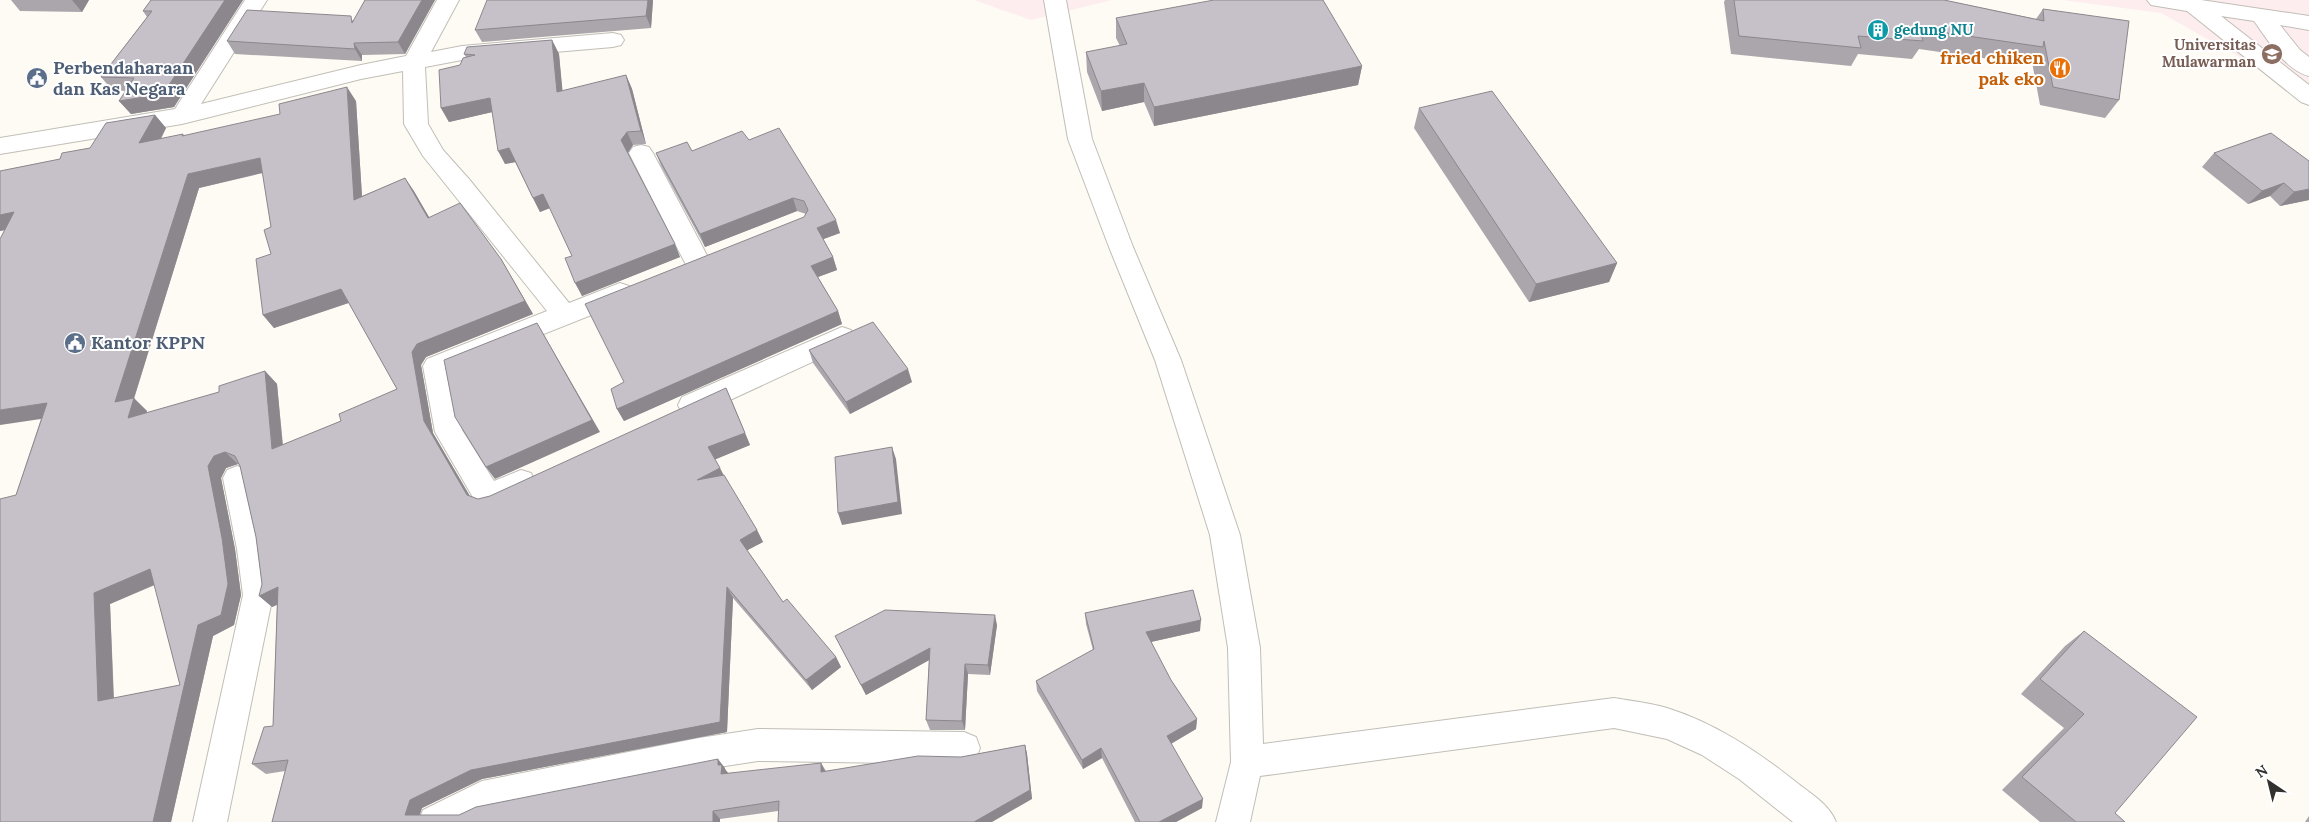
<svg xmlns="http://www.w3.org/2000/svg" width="2309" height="822" font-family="Lora,serif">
<rect width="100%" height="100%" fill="#fefbf4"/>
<path fill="#fdedee" d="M974,0H1112L1031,20Z
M2063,0H2309V96L2161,13Z"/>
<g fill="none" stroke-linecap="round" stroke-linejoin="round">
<g stroke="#c1beb7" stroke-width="2">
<path id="minor" d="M245,0H267L201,104L361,65L406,56L437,0H459L431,52L462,46L613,33L621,35L624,40L621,45L613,47L462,60L425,67L428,124L443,150L469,179L569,303L620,283L629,286L633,293L629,300L451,371L462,430L494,481L521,470L531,473L535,482L531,491L488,509L478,506L435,432L423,366L427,359L547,311L423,156L404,124L403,71L361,79L182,124L0,154V138L175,109Z
M1044,0H1066L1092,139L1133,247L1181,360L1240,535L1260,648L1263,744L1614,698C1632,701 1650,703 1667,708C1715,723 1757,751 1796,782C1811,794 1829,804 1836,822H1793L1739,779L1702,755L1667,739L1614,728L1260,776L1250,822H1216L1231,762L1228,648L1210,535L1155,360L1109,247L1068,139Z
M2147,0H2201L2309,16V30L2280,25L2300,50L2309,57V76C2285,70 2268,40 2254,21L2221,16L2309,85V105L2301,102L2187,11L2151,5Z
M641,145L649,147L653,153L710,261L706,268L697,270L688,268L684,261L629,153L633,147Z
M842,327L851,330L855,337L851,344L702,413L692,416L682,413L678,405L682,397Z
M237,466L247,470L251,478L267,549L273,595L227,822H193L243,595L237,549L223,478L227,470Z
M758,729L964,732L976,737L980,748L976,759L964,764L758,761L699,770L486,814L470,822H418L423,810L482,781L699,738Z"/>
</g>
<use href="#minor" fill="#fff" fill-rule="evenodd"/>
</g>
<path fill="#aaa6ac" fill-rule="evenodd" d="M11,0H89L82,12L20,11Z
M151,0H243L174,107L131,114L119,101L126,91L112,90L101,77L147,17L143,11Z
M365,0H435L405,54L362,55V61L235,54L227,41L354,20Z
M653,0L651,28L482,42L475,30Z
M1725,0H1944L2036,19L2043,9L2119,100L2105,118L2040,105L2032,62L2031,65L1919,49L1912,59L1858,54L1851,66L1731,54L1724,2Z
M1116,18L1362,66L1358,85L1154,126L1144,102L1102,111L1087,72L1086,52L1120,46L1116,38Z
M552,40L559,54L562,91L626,75L632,89L646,144L633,145L628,153L680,257L582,296L572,256L550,208L540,212L515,162L505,164L492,112L449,122L441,108L460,65L466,57L464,54Z
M356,101L362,196L405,178L429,217L501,259L533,314L426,357L421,365L433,433L470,496L478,499L490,496L732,401L750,445L715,459L724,476L757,530L763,542L747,550L783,602L836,657L841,667L812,690L733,598L727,732L482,779L422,808L420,815H459L725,768V769L728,774L821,763L826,771L961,757L1025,745L1027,754L1032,799L778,811L720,819V822H272L285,771L266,774L252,764L273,726L277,605L272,607L262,584L256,537L240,466L238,464L226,468L221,478L235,549L241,595L234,625L213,636L171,822H0L16,495L41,419L5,230L0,231V171L60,159L90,148L155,115L166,128L161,139L183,134L184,136ZM263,173L271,227V254L263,315L274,328L349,303L397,389L341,421L283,445L277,384L265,371L219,392L147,413V411L134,399L199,188ZM155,585L180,685L114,698L110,604Z
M1419,108L1617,263L1609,282L1529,302L1414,128Z
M2271,133L2309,200L2280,206L2270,196L2248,204L2202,167L2214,153Z
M749,140L840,233L823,239L833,257L837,270L818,277L838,311L842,324L624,421L617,409L624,382L804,217L806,214L797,211L705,247L661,166L656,153L692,151Z
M809,350L912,382L850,414L813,363Z
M1085,613L1200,631L1151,642L1171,680L1197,719L1196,729L1171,744L1202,808L1176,822H1135L1102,758L1083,769L1037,691L1036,681L1093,650L1086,624Z
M997,625L990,675L968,674L965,730H930L926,720L929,660L866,695L835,636Z
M2084,631L2115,813L2125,822H2040L2002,790L2064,728L2021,694L2065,646Z
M2309,816V822H2305Z"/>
<path fill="#8b878c" d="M72,0H89L82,12Z
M225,0H243L174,107L131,114L119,101Z
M422,0H435L405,54L398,42Z
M648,0H653L651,28L646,16Z
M552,40L559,54L564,106L557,92Z
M354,43L362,55V61L355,49Z
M1362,66L1358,85L1154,126V107Z
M626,75L632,89L646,144L641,131Z
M1144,83V102L1102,111L1101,91Z
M347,87L356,101L363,213L354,200Z
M490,98L497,111L449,122L441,108Z
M155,115L166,128L151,157L139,143Z
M627,132L633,145L627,154L621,140Z
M509,148L516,162L505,164L498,151Z
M260,158L270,171L199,188L129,414L115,402L188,174Z
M405,178L414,191L437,231L428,218Z
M2284,183L2270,196L2248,204L2262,191Z
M2309,189V200L2280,206L2294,192Z
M543,194L550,208L540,212L533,198Z
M793,198L797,211L705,247L700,234Z
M14,212L28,225L0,231V215Z
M836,220L840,233L821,240L817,228Z
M675,244L680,257L582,296L575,283Z
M833,257L837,270L815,278L811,266Z
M501,259L533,314L426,357L421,365L433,433L476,507L467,495L424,421L412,352L417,344Z
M1617,263L1609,282L1529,302L1536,284Z
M341,289L351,302L274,328L263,315Z
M838,311L842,324L624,421L617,409Z
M537,323L600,432L495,479L486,467Z
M908,369L912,382L850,414L846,402Z
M265,371L277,384L284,461L272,449Z
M726,388L750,445L714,460L708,447Z
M134,398L147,411L142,431L128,418Z
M47,403L61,416L0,425V410Z
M892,447L896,459L902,514L842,525L838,513Z
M225,452L238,464L226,468L221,478L235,549L241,595L234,625L213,636L171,822H153L198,625L208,466L214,456Z
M720,468L726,480H697Z
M757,530L763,542L746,551L740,540Z
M150,569L165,580L110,604L114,711L98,701L94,593Z
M278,587L291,598L272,607L259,596Z
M727,587L733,598L727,732L482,779L422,808L417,822L405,815L410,800Z
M995,615L997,625L990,675L988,665Z
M1201,620L1200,631L1146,643V632Z
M930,648L933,658L866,695L861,685Z
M836,657L841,667L812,690L806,680Z
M965,664L968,674L965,730L962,721Z
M1197,719L1196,729L1167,746V736Z
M1025,745L1027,754L1032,799L992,822H974Z
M1101,748L1102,758L1083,769L1082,760Z
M718,759L725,768V769L729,774H721L718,765Z
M821,763L826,773L821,772Z
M1203,799L1202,808L1176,822H1159Z
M713,811L720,819V822H713Z"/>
<path fill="#c6c1c8" stroke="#8b878c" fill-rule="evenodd" d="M151,0H225L163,94L119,101L134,78L101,77L152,11H143Z
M365,0H422L398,42L354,43L355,49L227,41L247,10L351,16L352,23Z
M487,0H648L646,16L475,30Z
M1214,0H1323L1362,66L1154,107L1144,83L1101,91L1086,52L1127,44L1116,18Z
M1734,0H1944L2044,21L2043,9L2129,21L2119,100L2053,87L2044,41L2043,47L1920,29L1923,41L1858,36L1861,48L1739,36Z
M552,40L557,92L626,75L641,131L627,132L621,140L675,244L575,283L565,258L572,256L543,194L533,198L509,148L498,151L490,98L441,108L439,70L460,65L463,58L475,55L464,54L467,47Z
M347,87L354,200L405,178L428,218L460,203L501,259L525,301L417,344L412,352L424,421L467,495L478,499L490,496L726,388L745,433L708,447L720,468L697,480L724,475L757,530L740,540L783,602L787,599L836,657L806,680L727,587L720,722L471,770L410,800L405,815H459L476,807L718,759V765H722L721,774L821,763V772L918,756L961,757L1025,745L1030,790L974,822H778L779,801L713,811V822H272L288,760L252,764L264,727L273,726L278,587L259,596L262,584L256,537L240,466L235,456L225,452L214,456L208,466L222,538L228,584L221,615L198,625L153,822H0V499L16,495L47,403L0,410V239L14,212L0,215V171L60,159L62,153L90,148L106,123L155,115L139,143L183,134L182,136L280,114L279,104ZM260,158L271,227L264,230L271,254L256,259L263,315L341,289L397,389L339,414L341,421L272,449L265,371L219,386V392L128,418L134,398L115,402L188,174ZM150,569L180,685L98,701L94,593Z
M1492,91L1617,263L1536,284L1419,108Z
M779,128L836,220L817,228L833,257L811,266L838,311L617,409L611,389L624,382L585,304L804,217L808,210L804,201L793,198L700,234L656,153L687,142L692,151L742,131L749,140Z
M2271,133L2309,161V189L2294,192L2284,183L2262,191L2214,153Z
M873,322L908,369L846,402L809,350Z
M537,323L592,420L486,467L455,417L444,360Z
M892,447L898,502L838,513L835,457Z
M1193,590L1201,620L1146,632L1171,680L1197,719L1167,736L1203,799L1159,822H1140L1101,748L1082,760L1036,681L1094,649L1085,613Z
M885,610L995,615L988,665L965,664L962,721L926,720L930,648L861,685L835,636Z
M2084,631L2197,717L2115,813L2125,822H2076L2022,777L2084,714L2040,679Z"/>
<defs>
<g id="building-disc" transform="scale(1.125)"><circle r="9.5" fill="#0f9aa8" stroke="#fff"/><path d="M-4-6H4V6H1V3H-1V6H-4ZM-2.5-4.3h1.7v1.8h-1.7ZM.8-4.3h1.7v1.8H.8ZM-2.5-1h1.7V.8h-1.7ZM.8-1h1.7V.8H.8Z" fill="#fff"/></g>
<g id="university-disc" transform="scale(1.125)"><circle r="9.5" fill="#8d6e63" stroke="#fff"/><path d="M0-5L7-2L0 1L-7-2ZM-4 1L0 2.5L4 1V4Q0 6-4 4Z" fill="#fff"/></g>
<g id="restaurant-disc" transform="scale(1.125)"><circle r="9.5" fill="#e8710a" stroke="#fff"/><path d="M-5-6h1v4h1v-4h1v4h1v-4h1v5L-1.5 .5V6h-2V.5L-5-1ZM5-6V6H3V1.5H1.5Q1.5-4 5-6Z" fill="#fff"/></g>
<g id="civic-disc" transform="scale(1.125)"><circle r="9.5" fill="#5c6f8a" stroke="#fff"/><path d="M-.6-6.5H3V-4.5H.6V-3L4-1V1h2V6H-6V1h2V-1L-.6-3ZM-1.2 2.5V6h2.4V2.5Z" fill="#fff"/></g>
</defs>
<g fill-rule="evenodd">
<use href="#building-disc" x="1878" y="30"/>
<use href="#university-disc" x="2272" y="54"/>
<use href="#restaurant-disc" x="2060" y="68"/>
<use href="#civic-disc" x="37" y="78"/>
<use href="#civic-disc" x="75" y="343"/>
</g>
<g text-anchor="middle" stroke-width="4" stroke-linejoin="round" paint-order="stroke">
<g font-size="15" font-weight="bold" fill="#0d838f" stroke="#fff" text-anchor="start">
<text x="1894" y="35">gedung NU</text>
</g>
<g font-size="15" font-weight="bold" fill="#785e54" stroke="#fff" text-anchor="end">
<text x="2256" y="50">Universitas<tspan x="2256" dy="17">Mulawarman</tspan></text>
</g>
<g font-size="18" font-weight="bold" fill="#c56008" stroke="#fff" text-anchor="end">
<text x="2044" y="64">fried chiken<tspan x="2044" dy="21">pak eko</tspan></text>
</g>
<g font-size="18" font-weight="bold" fill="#4e5e75" stroke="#fff" text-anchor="start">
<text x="53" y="74">Perbendaharaan<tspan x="53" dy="21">dan Kas Negara</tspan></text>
<text x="91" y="349">Kantor KPPN</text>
</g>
</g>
<g transform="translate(2269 782) rotate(325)" stroke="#ffffff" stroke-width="4" paint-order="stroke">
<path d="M0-4L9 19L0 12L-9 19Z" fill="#32312e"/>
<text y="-8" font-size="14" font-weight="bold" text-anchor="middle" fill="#32312e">N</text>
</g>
</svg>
